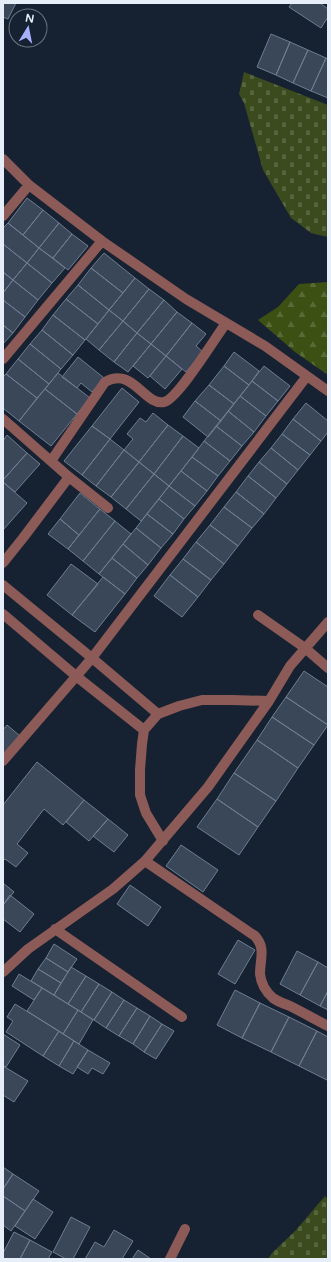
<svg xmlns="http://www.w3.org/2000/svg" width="331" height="1262" font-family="'Varela Round',sans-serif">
<defs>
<pattern id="forest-firs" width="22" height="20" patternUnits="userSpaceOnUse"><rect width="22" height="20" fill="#3d5013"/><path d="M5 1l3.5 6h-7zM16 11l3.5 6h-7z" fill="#596a36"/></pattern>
<pattern id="cemetery-stones" width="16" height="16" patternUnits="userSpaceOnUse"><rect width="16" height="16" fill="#3b4b1d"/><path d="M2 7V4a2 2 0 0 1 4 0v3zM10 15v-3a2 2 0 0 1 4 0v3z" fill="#57653f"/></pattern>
</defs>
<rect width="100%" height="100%" fill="#162232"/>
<path fill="url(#forest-firs)" d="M328,282V375L295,352L258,320L278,307L299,284Z"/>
<path fill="url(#cemetery-stones)" d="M244,72L328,105V237L311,233L291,218L263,170L244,103L239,94Z
M325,1196L328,1200V1259H268L272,1253L296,1230Z"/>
<path fill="#3a4759" stroke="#6f7d91" d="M3,3H16L8,19L3,17Z
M292,3H320L328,9V17L321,28L289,7Z
M271,34L290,42L276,75L257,67Z
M290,42L308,50L293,83L276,75Z
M308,50L326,58L311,91L293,83Z
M326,58L328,59V98L311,91Z
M27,198L43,210L23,235L8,223Z
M43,210L59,223L39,248L23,235Z
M8,223L39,248L27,263L3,244V228Z
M59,223L72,234L53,258L39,248Z
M72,234L88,246L68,270L53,258Z
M3,244L27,263L13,280L3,272Z
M39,248L65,268L52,283L27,263Z
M104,253L135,278L123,293L91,268Z
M27,263L52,283L38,300L13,280Z
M91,268L123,293L109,310L78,285Z
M3,272L13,280L3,293Z
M135,278L149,289L123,321L109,310Z
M13,280L38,300L25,317L3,300V293Z
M78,285L109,310L98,324L66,299Z
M149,289L164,300L137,333L123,321Z
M66,299L98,324L85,340L53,315Z
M3,300L25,317L13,333L3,325Z
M164,300L177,312L151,344L137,333Z
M109,310L123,321L99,350L86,339Z
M177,312L192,323L166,356L151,344Z
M53,315L85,340L73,355L42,330Z
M123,321L137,333L114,362L99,350Z
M192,323L206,334L196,346L203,352L186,372L166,356Z
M3,325L13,333L3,344Z
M42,330L73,355L61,369L30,344Z
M137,333L151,344L128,372L114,362Z
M30,344L61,369L49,384L18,359Z
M151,344L166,356L148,378L133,366Z
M234,352L259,371L249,385L224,366Z
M166,356L182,369L165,389L150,376Z
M78,357L104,378L92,392L81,383L77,388L62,377Z
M18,359L49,384L37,398L6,374Z
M224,366L249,385L234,404L209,385Z
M264,366L290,386L278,401L252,381Z
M58,373L90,398L77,414L45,389Z
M6,374L37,398L19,421L3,408V377Z
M252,381L278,401L266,416L240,396Z
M209,385L234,404L221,421L195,401Z
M122,388L139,402L110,439L92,426Z
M45,389L77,414L51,446L19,421Z
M240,396L266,416L254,432L228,411Z
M195,401L221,421L208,437L183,417Z
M306,403L328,421V432L321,441L293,419Z
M228,411L254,432L242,446L216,426Z
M153,413L168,425L139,462L124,450L133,439L127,434L140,418L146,422Z
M293,419L321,441L310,455L282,434Z
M168,425L183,436L154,474L139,462Z
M92,426L110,439L82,475L64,461Z
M216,426L242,446L230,461L204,441Z
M282,434L310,455L298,470L271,448Z
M7,435L27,453L3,480V441Z
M183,436L199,448L169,486L154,474Z
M110,439L124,450L96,486L82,475Z
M204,441L230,461L218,476L192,457Z
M271,448L298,470L287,484L259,462Z
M124,450L139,462L111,497L96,486Z
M27,453L40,464L15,492L3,482V480Z
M192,457L218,476L207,491L181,471Z
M139,462L154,474L126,509L111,497Z
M259,462L287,484L276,498L248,476Z
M181,471L207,491L195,506L169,486Z
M154,474L169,486L141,521L126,509Z
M248,476L276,498L264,514L236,492Z
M3,482L27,503L3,530Z
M169,486L195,506L184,519L159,499Z
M236,492L264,514L252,528L224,507Z
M80,493L100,509L79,535L60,519Z
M159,499L184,519L173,534L147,514Z
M224,507L252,528L238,546L210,525Z
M100,509L115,521L83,561L68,549Z
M147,514L173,534L161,548L136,528Z
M60,519L79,535L68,549L48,534Z
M115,521L131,534L99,574L83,561Z
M210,525L238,546L224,564L196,542Z
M136,528L161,548L148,565L123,544Z
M196,542L224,564L211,580L183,559Z
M123,544L148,565L137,578L112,558Z
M112,558L137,578L125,594L99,574Z
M183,559L211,580L198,597L170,575Z
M71,564L98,584L72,615L47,595Z
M170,575L198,597L182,617L154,596Z
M103,577L125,594L95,632L72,615Z
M304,671L328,687V725L286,697Z
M286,697L328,725L314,745L272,717Z
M272,717L314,745L298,768L257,740Z
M7,725L20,736L3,756V730Z
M257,740L298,768L276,801L234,773Z
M37,762L84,800L63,825L44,809L17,844L28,853L16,867L5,859L3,861V805Z
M234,773L276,801L258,827L217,799Z
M217,799L258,827L239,855L197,827Z
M84,800L108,819L89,841L66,822Z
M108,819L128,835L114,852L93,836Z
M181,845L218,870L203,892L166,866Z
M3,883L14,892L3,905Z
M130,885L161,907L148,926L117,904Z
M10,895L34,914L20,932L3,919V905Z
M238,940L255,950L235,984L218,974Z
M54,944L77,959L68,972L46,958Z
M297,951L318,962L300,995L280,984Z
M46,958L68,972L61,983L38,969Z
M318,962L328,968V991L320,1006L300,995Z
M71,967L86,976L68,1004L54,995Z
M38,969L61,983L54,995L31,981Z
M19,974L42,988L34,1000L12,986Z
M86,976L99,984L81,1012L68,1004Z
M99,984L112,992L94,1020L81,1012Z
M42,988L78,1010L63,1034L27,1011Z
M235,990L260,1003L242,1038L217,1025Z
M328,991V1010L320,1006Z
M112,992L124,1000L106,1028L94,1020Z
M124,1000L137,1008L119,1036L106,1028Z
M260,1003L289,1017L271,1052L242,1038Z
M15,1004L59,1031L43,1056L6,1032L13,1021L7,1017Z
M137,1008L150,1016L133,1044L119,1036Z
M78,1010L93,1020L79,1044L63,1034Z
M150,1016L162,1024L144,1052L133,1044Z
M289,1017L317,1031L299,1066L271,1052Z
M162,1024L174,1031L156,1059L144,1052Z
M59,1031L74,1041L59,1066L43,1056Z
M317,1031L328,1037V1077L327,1080L299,1066Z
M3,1034L20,1045L6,1067L3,1066Z
M74,1041L88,1050L73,1074L59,1066Z
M88,1050L110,1063L103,1074L92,1068L88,1074L77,1067Z
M3,1066L28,1081L14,1102L3,1095Z
M3,1167L13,1174L3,1189Z
M13,1174L39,1191L25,1211L3,1196V1189Z
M3,1196L25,1211L11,1231L3,1225Z
M33,1199L53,1212L35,1239L15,1226Z
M71,1217L90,1227L73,1259H66L53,1252Z
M114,1230L133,1241L122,1259H85L95,1242L104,1247Z
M14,1232L30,1240L20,1259H3V1253Z
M30,1240L52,1252L48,1259H20Z
M138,1250L151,1259H132Z"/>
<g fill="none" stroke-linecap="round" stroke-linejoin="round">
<path stroke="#8c5a57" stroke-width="10" d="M3,159L29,185L102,241L186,299L265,346L328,391
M3,216L29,185
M3,359L102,241
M3,419L69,477L108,508
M51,461L105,382C133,366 144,406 164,402C177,400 216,337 226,323
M3,563L23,538L69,477
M3,585L92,658L158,714
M3,614L76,676L144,730
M258,615L305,648L328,668
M3,761L92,658L307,376
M163,841L146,813L140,795V770L142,744L144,730L158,714L179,706L202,700H232L269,701
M145,861L255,936C266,948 260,959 260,974C261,983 266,992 273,998C278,1002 286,1004 292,1007C304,1013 316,1020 328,1026
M55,929L182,1017
M3,972L28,949L113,889L145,861L208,787L269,701L290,666L328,622
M170,1259L185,1229"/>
</g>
<rect width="331" height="1262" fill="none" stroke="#e6eefa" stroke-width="8"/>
<g transform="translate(28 28) rotate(10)"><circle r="19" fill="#162232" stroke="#697482"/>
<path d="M0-3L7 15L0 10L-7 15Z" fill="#a8b0fc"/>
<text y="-6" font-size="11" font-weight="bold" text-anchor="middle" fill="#e6eefa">N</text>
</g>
</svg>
